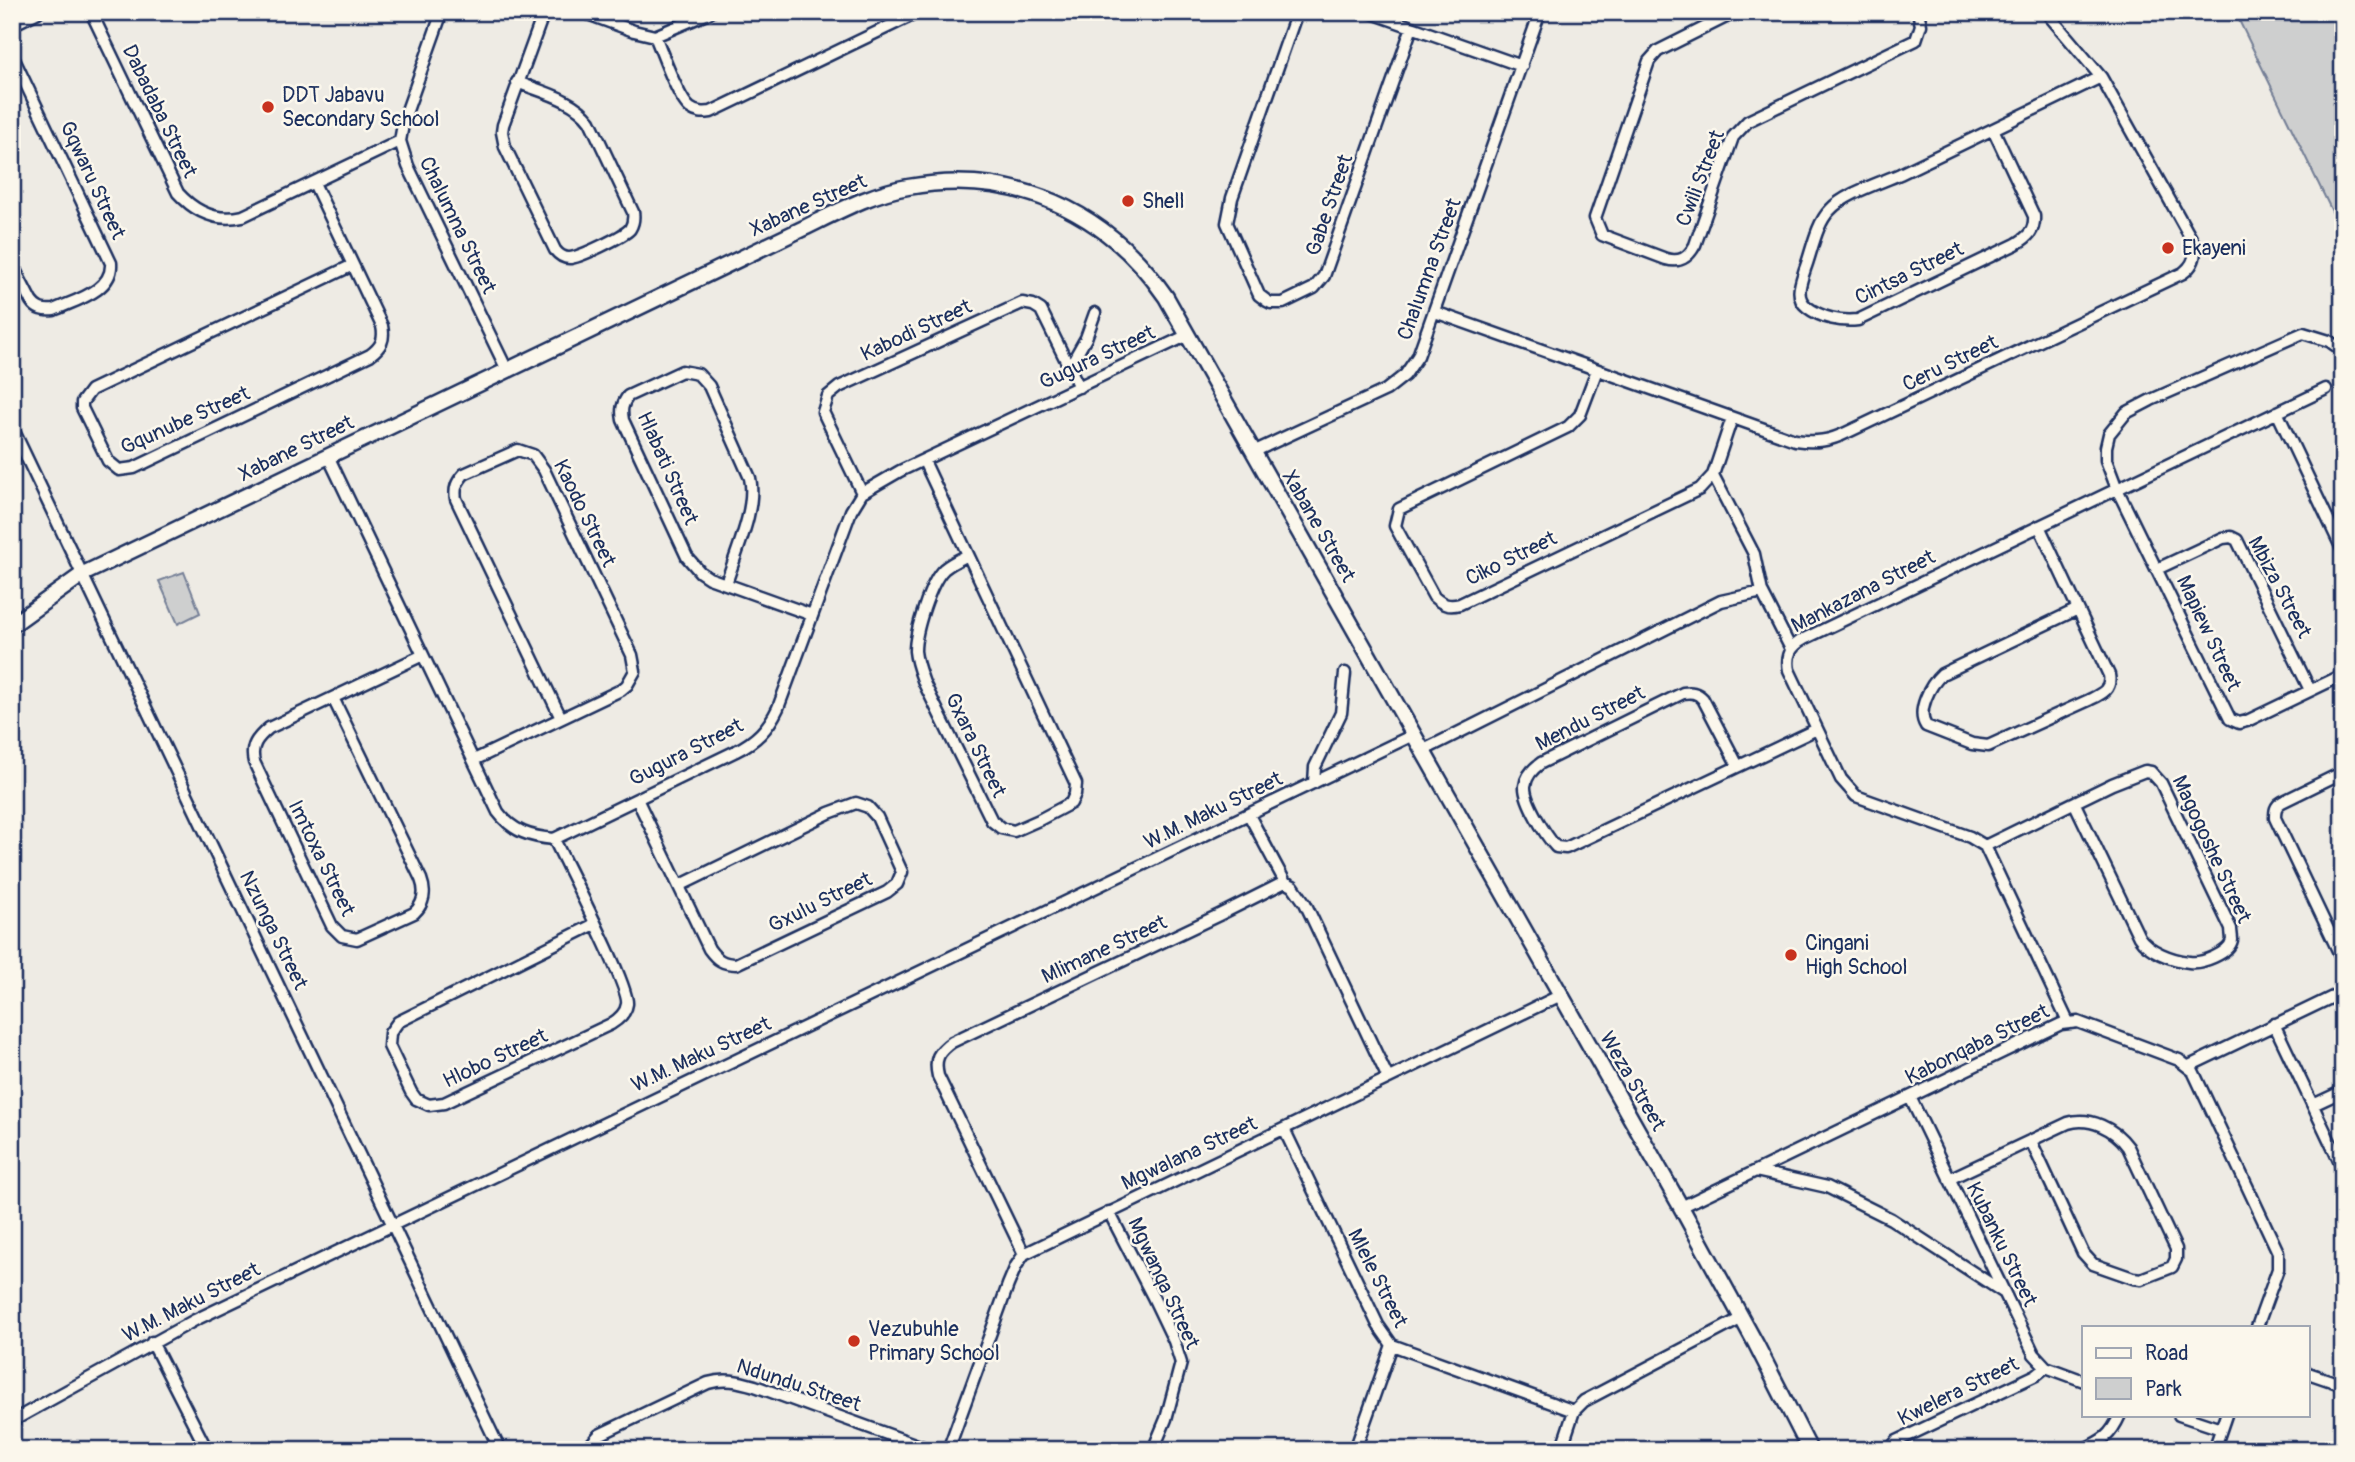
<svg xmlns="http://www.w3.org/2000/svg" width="2355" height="1462" font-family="Pangolin,sans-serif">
<rect width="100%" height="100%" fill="#eeebe4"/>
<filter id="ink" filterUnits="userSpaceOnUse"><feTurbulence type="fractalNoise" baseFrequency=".0143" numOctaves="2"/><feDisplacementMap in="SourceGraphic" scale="14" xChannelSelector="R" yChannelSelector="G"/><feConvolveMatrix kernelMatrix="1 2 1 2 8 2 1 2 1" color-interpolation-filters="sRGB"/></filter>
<g filter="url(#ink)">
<path fill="#cecfcf" stroke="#747f96" stroke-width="2" d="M2235,12H2343V234Z
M184,572L200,613L178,624L159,581Z"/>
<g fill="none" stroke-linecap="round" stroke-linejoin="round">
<g stroke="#1b2f5e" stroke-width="15">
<path id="street" d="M91,12L178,193C196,213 217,222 243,216L400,141
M442,12L404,119L400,141L408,166L507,370
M582,12L634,31L655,36L711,12
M1297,12L1232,198L1227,223L1259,295L1267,301L1271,303H1283L1314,288L1324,276L1412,27
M1369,12L1522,66
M1736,12L1658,51L1649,61L1595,218L1602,235L1666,259C1680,263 1688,258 1695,245L1733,137L1748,121L1916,40L1921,25L1918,12
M12,25L38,12
M655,36C662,52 678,99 690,108C697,113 703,113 711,112L919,12
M12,55L111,263C113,291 75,300 54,310C44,311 37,310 31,301L12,264
M517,82C542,92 574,99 590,121L633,212C634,218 633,224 630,229C624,236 579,258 569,258C563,258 559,255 555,250L505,147L502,132L503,125L544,12
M1993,129L2034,216C2035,231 2028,237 2016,244L1858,320C1841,322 1821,318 1807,307C1794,297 1801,282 1805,269C1812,251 1816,224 1830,210C1844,194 1880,183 1900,174C1967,141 2034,110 2101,77
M314,183L382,326C385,340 381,347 370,355L134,468L119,470L108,461L82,408V402L91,390L353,265
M1435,312L1795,440C1815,443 1830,441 1848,432L2183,273C2194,265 2197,255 2193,242L2101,77L2046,12
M2343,351L2329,341L2303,333L2151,400L2126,413L2109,434L2106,447V460L2117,489L2230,719L2239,723L2247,721L2343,675
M1069,368L1086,338L1095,313
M1597,370L1580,415L1568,427L1399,509L1395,526L1434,597C1443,605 1449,607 1460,604L1700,489L1713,475L1732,418
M2277,412L2343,551
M12,427L500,1450
M1253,452L1386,390L1405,375L1418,356L1540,12
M328,456L498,812C513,832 531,837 554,839L736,751C756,741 768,729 778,708L851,511L862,493L900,471L1188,335
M924,461L1076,784L1075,794L1071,803L1039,820L1014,831L1001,828L992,821L924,683C920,672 916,662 915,651C915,632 930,582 944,569C951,563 960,559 968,555
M1713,475L1754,554L1762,592L1791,649
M862,493L823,412L828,396L839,387L1022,303L1033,305L1041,310L1079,387
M2039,526L2109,675C2112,690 2101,694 2089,700L1988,746L1972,744L1926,726C1916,711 1930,685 1942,674L2078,609
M2157,569L2223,538L2231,537L2237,540L2310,690
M726,584C735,554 757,508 750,478L709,386L698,374L682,371L628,396C622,404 621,410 623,420L687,557L700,572L709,578L812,615
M333,698L421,879C426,892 424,904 414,913L357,939L342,936L332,926L254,762C250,746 257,738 269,728L423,655
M1422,751L1721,601L1762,592
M474,760L621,690L627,685L635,671L632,655L544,470L533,455L518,450L464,474C457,482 454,488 456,499L561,718
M1738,766L1703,699C1697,692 1691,692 1683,693L1541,763C1534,768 1526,776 1525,786C1524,801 1546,836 1556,847L1566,848L1817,729
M2343,774L2335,776L2282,802C2275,806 2275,811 2275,818L2343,961
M1314,783L1315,767L1341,713L1345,673
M637,799L709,949C717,960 723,964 736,964L887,892L897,884L902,872L877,817L868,807L856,803L829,813L679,886
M1249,815L1285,882
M554,839C565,863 630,987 627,1004C626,1013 619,1019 611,1024L444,1103L429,1105L416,1099L411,1092L389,1046L390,1033L398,1022L595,924
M1985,846L2112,784L2145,771L2151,772L2161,783L2231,929C2231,931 2232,938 2232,940C2229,954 2201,964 2189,962C2172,960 2148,951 2139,937L2075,804
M2068,1022L1985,846L1970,837L1856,796L1841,779L1789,670C1786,655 1791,646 1804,639L2326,389
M2274,1024L2343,1169
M2189,1066L2343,992
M1910,1097L2034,1354L2046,1367L2084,1381
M2313,1105L2343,1091
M1284,1129L1378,1325L1392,1345L1574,1411
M1756,1171L1827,1187L1891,1219L2003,1292
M1949,1179L2068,1123C2090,1116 2115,1129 2128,1147L2176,1249V1259L2172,1267L2141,1279L2133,1278L2093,1264L2083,1253L2031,1141
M1681,1207L2061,1024L2078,1022L2179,1060L2193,1071L2278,1252V1269L2257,1327
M1109,1212L1153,1297L1174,1341L1181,1363L1166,1419L1153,1450
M1024,1254L938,1076C934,1059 938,1052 952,1042L1219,915L1285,882L1293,886L1305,903L1388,1078
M152,1342L207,1450
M2308,1373L2343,1385
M2179,1415L2221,1429
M12,1421L195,1320L1413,735
M586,1450L599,1435L708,1383C725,1378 738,1381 755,1386L931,1450
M948,1450L1008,1285L1016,1266L1024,1254L1561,995
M1355,1450L1392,1345
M1561,1450L1574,1411L1584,1401L1742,1318
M1889,1450L1897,1441L2036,1375L2046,1367
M2082,1450C2103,1440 2110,1437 2120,1415
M2214,1450L2226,1415"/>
</g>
<g stroke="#1b2f5e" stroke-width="19">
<path id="secondary" d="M12,625L83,574L804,228C837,212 872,193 908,187C1013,168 1106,210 1166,297L1681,1207L1756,1344L1810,1450"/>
</g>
<use href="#street" stroke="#fbf7ec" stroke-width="10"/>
<use href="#secondary" stroke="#fbf7ec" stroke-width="14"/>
</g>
</g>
<g fill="#c8321e" stroke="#fbf7ec" stroke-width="2.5">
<circle cx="268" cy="107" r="7"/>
<circle cx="1128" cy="201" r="7"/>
<circle cx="2168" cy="248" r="7"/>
<circle cx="1791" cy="955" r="7"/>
<circle cx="854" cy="1341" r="7"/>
</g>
<g text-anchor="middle" stroke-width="5" stroke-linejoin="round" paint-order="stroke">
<g font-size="21" fill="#1b2f5e" stroke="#fbf7ec" text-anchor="start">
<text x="282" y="102">DDT Jabavu<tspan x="282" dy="24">Secondary School</tspan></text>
<text x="1142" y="208">Shell</text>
<text x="2182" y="255">Ekayeni</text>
<text x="1805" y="950">Cingani<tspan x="1805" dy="24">High School</tspan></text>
<text x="868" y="1336">Vezubuhle<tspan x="868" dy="24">Primary School</tspan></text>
</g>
<g font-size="21" fill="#1b2f5e" stroke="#fbf7ec">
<text transform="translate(160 111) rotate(64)" y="7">Dabadaba Street</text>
<text transform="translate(1700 178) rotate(-69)" y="7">Cwili Street</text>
<text transform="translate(93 180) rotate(65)" y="7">Gqwaru Street</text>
<text transform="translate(808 205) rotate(-24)" y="7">Xabane Street</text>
<text transform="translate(1329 205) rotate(-71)" y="7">Gabe Street</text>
<text transform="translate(458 225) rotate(64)" y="7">Chalumna Street</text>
<text transform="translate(1429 269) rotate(-70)" y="7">Chalumna Street</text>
<text transform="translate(1909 273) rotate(-26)" y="7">Cintsa Street</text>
<text transform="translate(916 330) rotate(-25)" y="7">Kabodi Street</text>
<text transform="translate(1097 357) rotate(-25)" y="7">Gugura Street</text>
<text transform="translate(1950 363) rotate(-26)" y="7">Ceru Street</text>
<text transform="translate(185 420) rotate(-24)" y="7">Gqunube Street</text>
<text transform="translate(296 448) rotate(-26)" y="7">Xabane Street</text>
<text transform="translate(668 468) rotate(66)" y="7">Hlabati Street</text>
<text transform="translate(585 513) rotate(64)" y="7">Kaodo Street</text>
<text transform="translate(1319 526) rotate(60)" y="7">Xabane Street</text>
<text transform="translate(1511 558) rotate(-26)" y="7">Ciko Street</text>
<text transform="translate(2280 587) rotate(62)" y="7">Mbiza Street</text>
<text transform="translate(1863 591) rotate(-27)" y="7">Mankazana Street</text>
<text transform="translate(2209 633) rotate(65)" y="7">Mapiew Street</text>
<text transform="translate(1590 718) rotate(-27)" y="7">Mendu Street</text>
<text transform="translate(976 745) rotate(64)" y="7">Gxara Street</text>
<text transform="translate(686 752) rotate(-27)" y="7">Gugura Street</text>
<text transform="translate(1213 810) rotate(-26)" y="7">W.M. Maku Street</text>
<text transform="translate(2212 849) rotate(65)" y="7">Magogoshe Street</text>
<text transform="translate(322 858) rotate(64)" y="7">Imtoxa Street</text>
<text transform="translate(820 902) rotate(-26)" y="7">Gxulu Street</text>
<text transform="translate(274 930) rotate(64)" y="7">Nzunga Street</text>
<text transform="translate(1104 949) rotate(-25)" y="7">Mlimane Street</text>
<text transform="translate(1977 1044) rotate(-26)" y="7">Kabonqaba Street</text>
<text transform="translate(701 1054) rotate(-25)" y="7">W.M. Maku Street</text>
<text transform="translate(495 1058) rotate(-25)" y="7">Hlobo Street</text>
<text transform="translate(1633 1081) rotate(60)" y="7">Weza Street</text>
<text transform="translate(1189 1153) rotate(-25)" y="7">Mgwalana Street</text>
<text transform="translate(2002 1244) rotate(64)" y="7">Kubanku Street</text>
<text transform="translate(1378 1278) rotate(63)" y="7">Mlele Street</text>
<text transform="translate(1164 1283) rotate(65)" y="7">Mgwanqa Street</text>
<text transform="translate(191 1302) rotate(-27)" y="7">W.M. Maku Street</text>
<text transform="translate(799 1385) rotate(18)" y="7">Ndundu Street</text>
<text transform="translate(1958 1391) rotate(-26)" y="7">Kwelera Street</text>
</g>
</g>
<rect width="2355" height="1462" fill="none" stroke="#fbf7ec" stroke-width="42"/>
<rect x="21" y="21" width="2313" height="1420" fill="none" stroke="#1b2f5e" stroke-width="2.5" filter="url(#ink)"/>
<rect x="2082" y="1326" width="228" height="91" fill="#fbf7ec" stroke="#a1a7b3" stroke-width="2"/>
<rect x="2096" y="1348" width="35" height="10" fill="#fbf7ec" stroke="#a1a7b3" stroke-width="2"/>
<text x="2145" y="1360" font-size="21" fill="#1b2f5e">Road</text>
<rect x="2096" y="1378" width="35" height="21" fill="#cecfcf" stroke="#a1a7b3" stroke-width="2"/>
<text x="2145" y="1396" font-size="21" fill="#1b2f5e">Park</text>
</svg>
